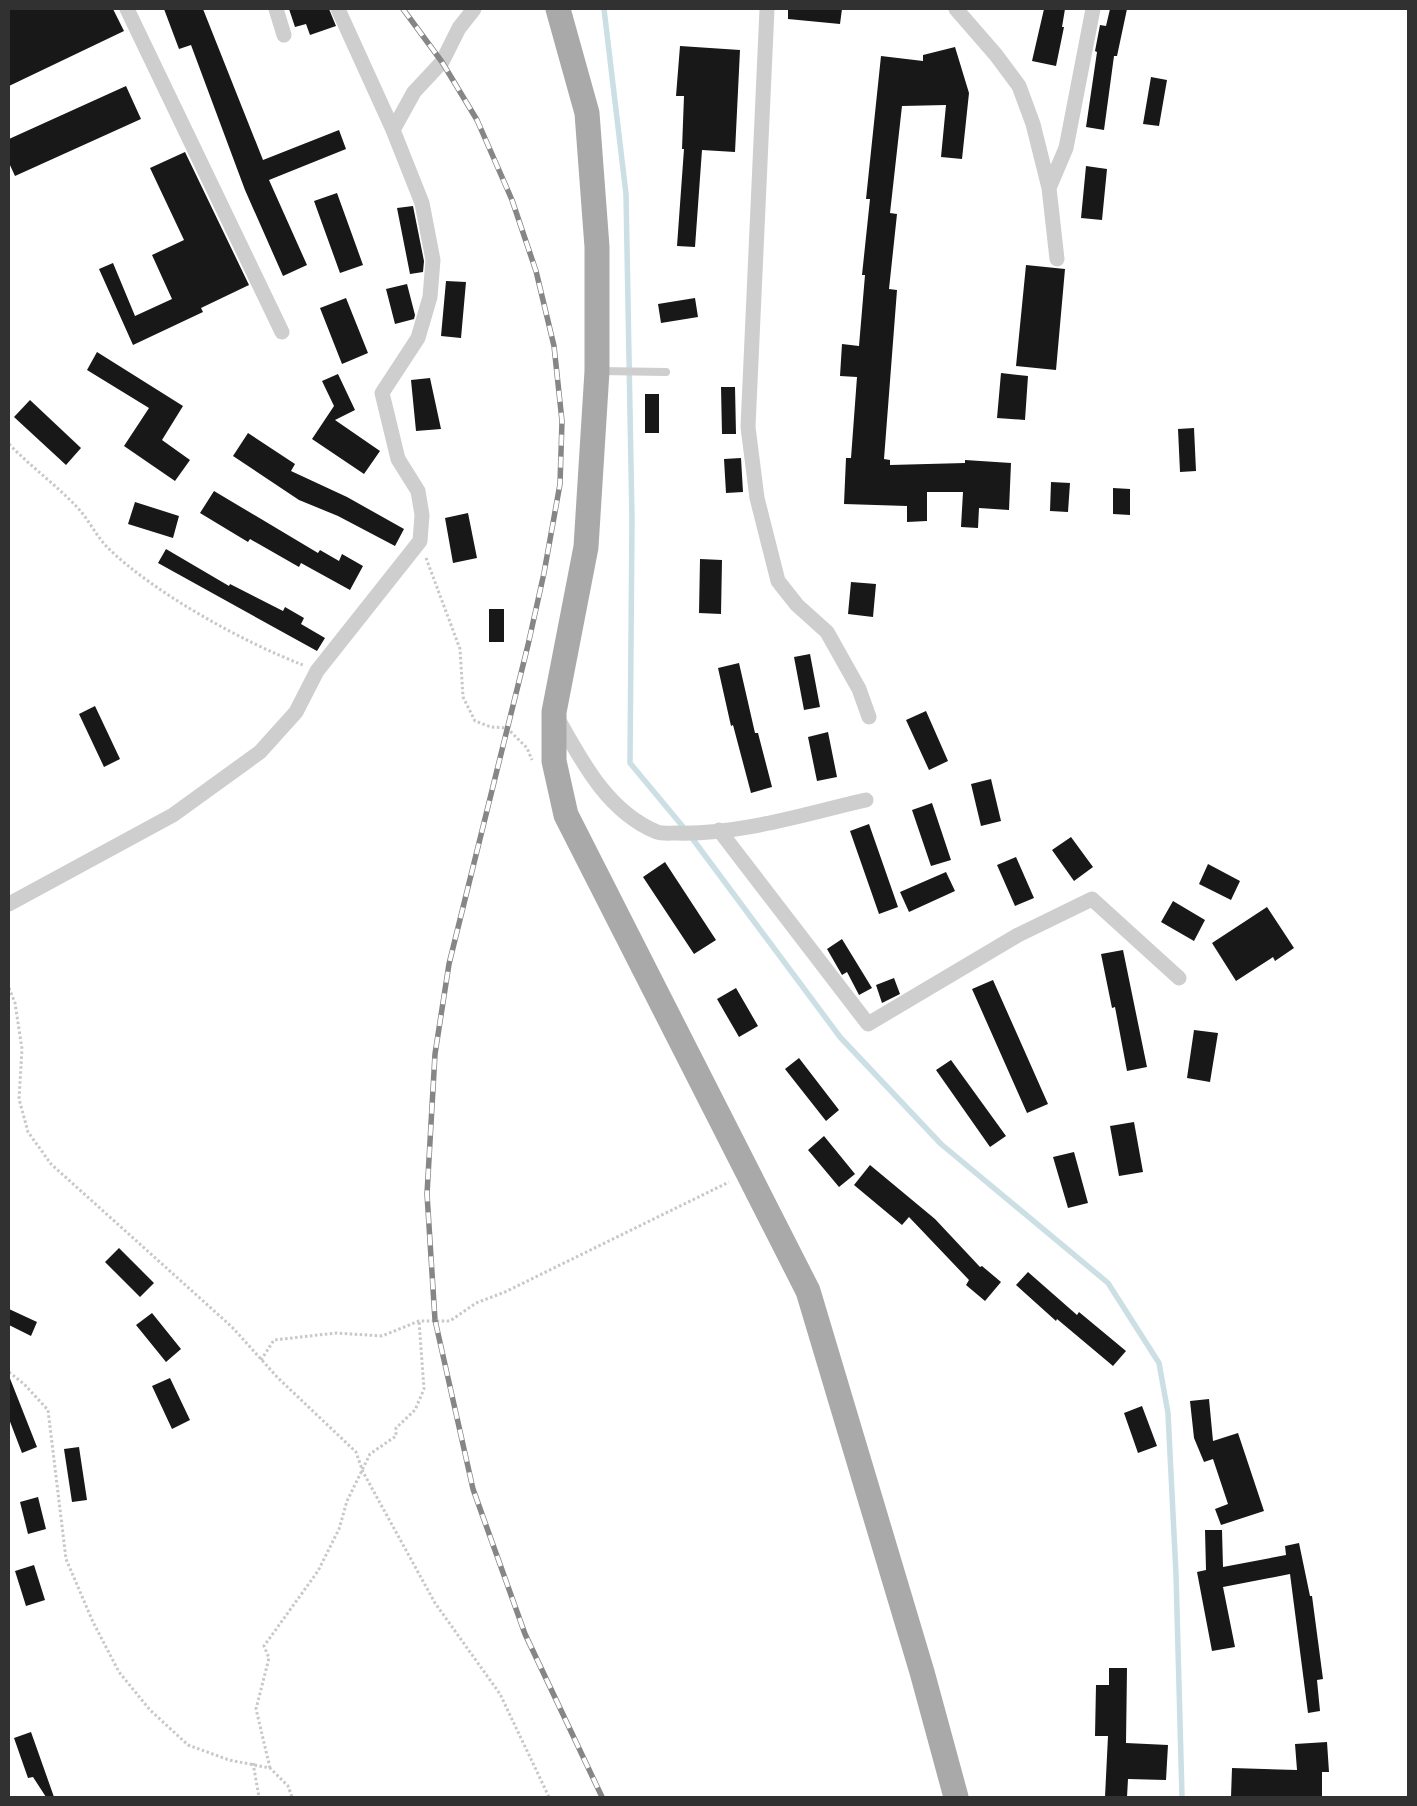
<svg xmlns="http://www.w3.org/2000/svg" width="1417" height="1806" font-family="'DM Sans',sans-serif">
<rect width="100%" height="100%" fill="#fff"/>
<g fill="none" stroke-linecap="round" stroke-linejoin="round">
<path stroke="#cbdfe5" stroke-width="5.5" d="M604,9L626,194L632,520L630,763L689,834L840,1037L941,1144L1108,1283L1159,1363L1168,1413L1176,1574L1182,1797"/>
</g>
<path fill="#181818" d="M9,9H113L124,31L9,86Z
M164,9H203L263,160L339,130L346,149L269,180L307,265L283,276L245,190L191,45L179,49Z
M289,9H329L336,26L310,35L306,24L295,27Z
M788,9H842L840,24L788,19Z
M1044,9H1065L1062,27H1064L1056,66L1032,61Z
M1110,9H1127L1117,56H1114L1104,130L1086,127L1097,52L1095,51L1100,25L1106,26Z
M680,46L740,50L735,152L702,150L695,247L677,246L684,149H682L684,96H676Z
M955,47L969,93L962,159L941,157L946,105L902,106L890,213L897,214L889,289L897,290L884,459L890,460V465L965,463V460L1011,463L1009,510L979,508L978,528L961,527L963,492H927V521L907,522V506L844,504L846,458H851L857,377L840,376L842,344L859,346L865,275H862L870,199H866L881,56L923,61V55Z
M1151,77L1167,80L1159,126L1143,124Z
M126,86L141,119L15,176L9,163V139Z
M185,152L249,285L201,308L203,312L133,345L99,269L113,263L135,316L172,299L152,255L184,240L150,168Z
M1086,166L1107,169L1102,220L1081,218Z
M337,193L363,265L340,273L314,201Z
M413,206L424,261L423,272L410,274L397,208Z
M1026,265L1065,269L1056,370L1016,366Z
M446,281L466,282L461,338L441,336Z
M407,284L415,315L414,319L395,324L386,289Z
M346,298L368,353L342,364L320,308Z
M695,298L698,317L661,323L658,304Z
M97,352L183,406L162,440L190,460L175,481L124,446L149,408L87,370Z
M1001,373L1028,376L1025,420L997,418Z
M338,374L355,410L335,420L380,451L364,474L312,439L334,406L322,381Z
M430,378L441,429L416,431L411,380Z
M721,387H735L736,434H722Z
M645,394H659V433H645Z
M30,400L81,448L66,465L14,417Z
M1194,428L1196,471L1180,472L1178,429Z
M248,433L295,464L291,471L347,497L404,529L395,546L338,516L299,500L233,456Z
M741,458L743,492L726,493L724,459Z
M1051,482L1070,483L1068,512L1050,511Z
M1113,488L1130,489V515L1113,514Z
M214,491L318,553L320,550L339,561L342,554L363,566L350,590L301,563L299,567L250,539L248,542L200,513Z
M135,502L179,516L173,538L128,524Z
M468,513L477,558L453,563L445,518Z
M166,549L229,586L230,584L283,611L285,607L304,618L301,624L325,638L317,651L158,563Z
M700,559L722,560L721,614L699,613Z
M851,582L876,584L873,617L848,614Z
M489,609H504V642H489Z
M810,654L820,707L804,710L794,657Z
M739,663L755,733H758L772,787L751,793L733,725L731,726L718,668Z
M95,706L120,759L104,767L79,714Z
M926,711L948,761L929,770L906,720Z
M828,732L837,777L817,781L808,737Z
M991,779L1001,821L981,826L971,784Z
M932,803L951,860L931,866L912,810Z
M869,824L898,907L879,914L850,831Z
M1071,837L1093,867L1074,881L1052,850Z
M1016,857L1034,898L1015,906L997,865Z
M665,862L716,940L694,954L643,877Z
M1208,864L1240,881L1231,900L1199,884Z
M946,872L955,891L909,912L900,892Z
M1173,901L1205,920L1194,941L1161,922Z
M1267,907L1294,948L1275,961L1273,957L1236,981L1212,943Z
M842,939L872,988L859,995L847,972L842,975L827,949Z
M1123,950L1147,1067L1127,1071L1115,1007L1112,1008L1101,954Z
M894,978L900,994L882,1003L876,985Z
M993,980L1048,1104L1027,1113L972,989Z
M736,988L758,1026L739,1037L717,999Z
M1194,1030L1218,1033L1210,1082L1187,1078Z
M799,1058L839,1110L826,1121L785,1069Z
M951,1060L1006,1136L990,1147L936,1070Z
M1134,1122L1143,1172L1119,1176L1110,1126Z
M824,1136L855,1174L839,1187L808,1150Z
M1074,1152L1088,1203L1068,1208L1053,1157Z
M870,1165L935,1219L980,1267L982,1266L1001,1282L985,1301L966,1285L969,1280L909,1217L902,1225L854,1185Z
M119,1248L154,1283L140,1297L105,1262Z
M1028,1272L1077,1315L1079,1312L1126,1351L1113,1366L1057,1319L1056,1321L1016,1285Z
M9,1309L37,1322L31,1336L9,1325Z
M152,1313L181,1349L166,1362L136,1325Z
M9,1376L37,1447L22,1453L9,1419Z
M170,1378L190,1420L172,1429L152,1386Z
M1209,1399L1213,1441L1238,1433L1264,1511L1221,1525L1215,1509L1228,1504L1213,1459L1204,1462L1194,1438L1190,1401Z
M1142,1406L1157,1446L1138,1453L1124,1413Z
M79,1447L87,1500L72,1502L64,1449Z
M38,1497L46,1529L28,1534L20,1502Z
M1205,1530H1222L1223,1567L1286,1555L1285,1546L1299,1543L1310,1596H1312L1323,1679L1317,1680L1320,1711L1308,1713L1290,1574L1223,1587L1235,1647L1212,1651L1197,1572L1206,1570Z
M34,1565L45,1600L26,1606L15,1571Z
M1109,1668H1127L1126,1743L1168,1745L1166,1780L1128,1779L1127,1797H1105L1108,1736H1095L1096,1685H1109Z
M31,1732L54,1797H46L33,1777L28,1778L14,1738Z
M1327,1742L1329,1772H1322V1797H1231L1232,1768L1297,1770L1295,1744Z"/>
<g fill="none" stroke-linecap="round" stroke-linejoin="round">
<path stroke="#c8c8c8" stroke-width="3" stroke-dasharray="2.5 2.5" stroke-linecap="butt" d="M9,444C30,466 55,484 76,506C88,518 96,536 108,548C154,593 243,642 303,665
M426,558L460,649L463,697L475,721L491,727L507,728L527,748L532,760
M9,988L15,1003L22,1049L19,1099L28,1132L51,1164L232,1327L278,1378L356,1452L363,1472L435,1603L500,1694L549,1797
M261,1360L274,1340L336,1333L382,1336L419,1321H450L476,1303L505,1292L729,1182
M9,1372L24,1384L48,1410L66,1559L93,1622L119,1672L150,1710L188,1745L229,1760L270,1768L288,1786L292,1797
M253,1763L259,1797
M270,1768L256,1709L269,1658L264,1646L318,1571L339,1529L347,1501L370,1454L396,1436V1428L415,1410L424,1389L419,1321"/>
<path stroke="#cecece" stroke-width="8" d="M600,371L666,372"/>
<path stroke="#cecece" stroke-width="15" d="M127,9L282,332
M276,9L284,35
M767,9L748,427L757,498L778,581L797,605L827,632L859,689L869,717
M956,9L996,55L1019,86L1033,124L1049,188L1057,259
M393,130L414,92L442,62L459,28L474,9
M1049,188L1066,148L1093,9
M557,717C582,762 608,812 657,832C663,834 670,833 676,833C740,835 804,814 866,800
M719,830L868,1024L1018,935L1092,899L1179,978
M9,904L173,815L260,752L296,712L317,671L420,541L422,515L418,491L398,459L382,393L418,338L430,297L433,260L422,203L393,130L338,9"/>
<path stroke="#a9a9a9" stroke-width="25" d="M558,9L587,113L597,247V371L586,547L554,712V761L566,815L808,1291L922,1672L956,1797"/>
<g stroke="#868686" stroke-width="5.5">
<path id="rail" d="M403,9L442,62L477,120L512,200L536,271L554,346L562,421L560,484L544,573L528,645L449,964L435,1054L427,1194L435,1320L473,1489L525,1634L602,1797"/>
</g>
<use href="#rail" stroke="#fff" stroke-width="4" stroke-dasharray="11" stroke-linecap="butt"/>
</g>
<rect width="1417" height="1806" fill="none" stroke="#313131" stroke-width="20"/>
</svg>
